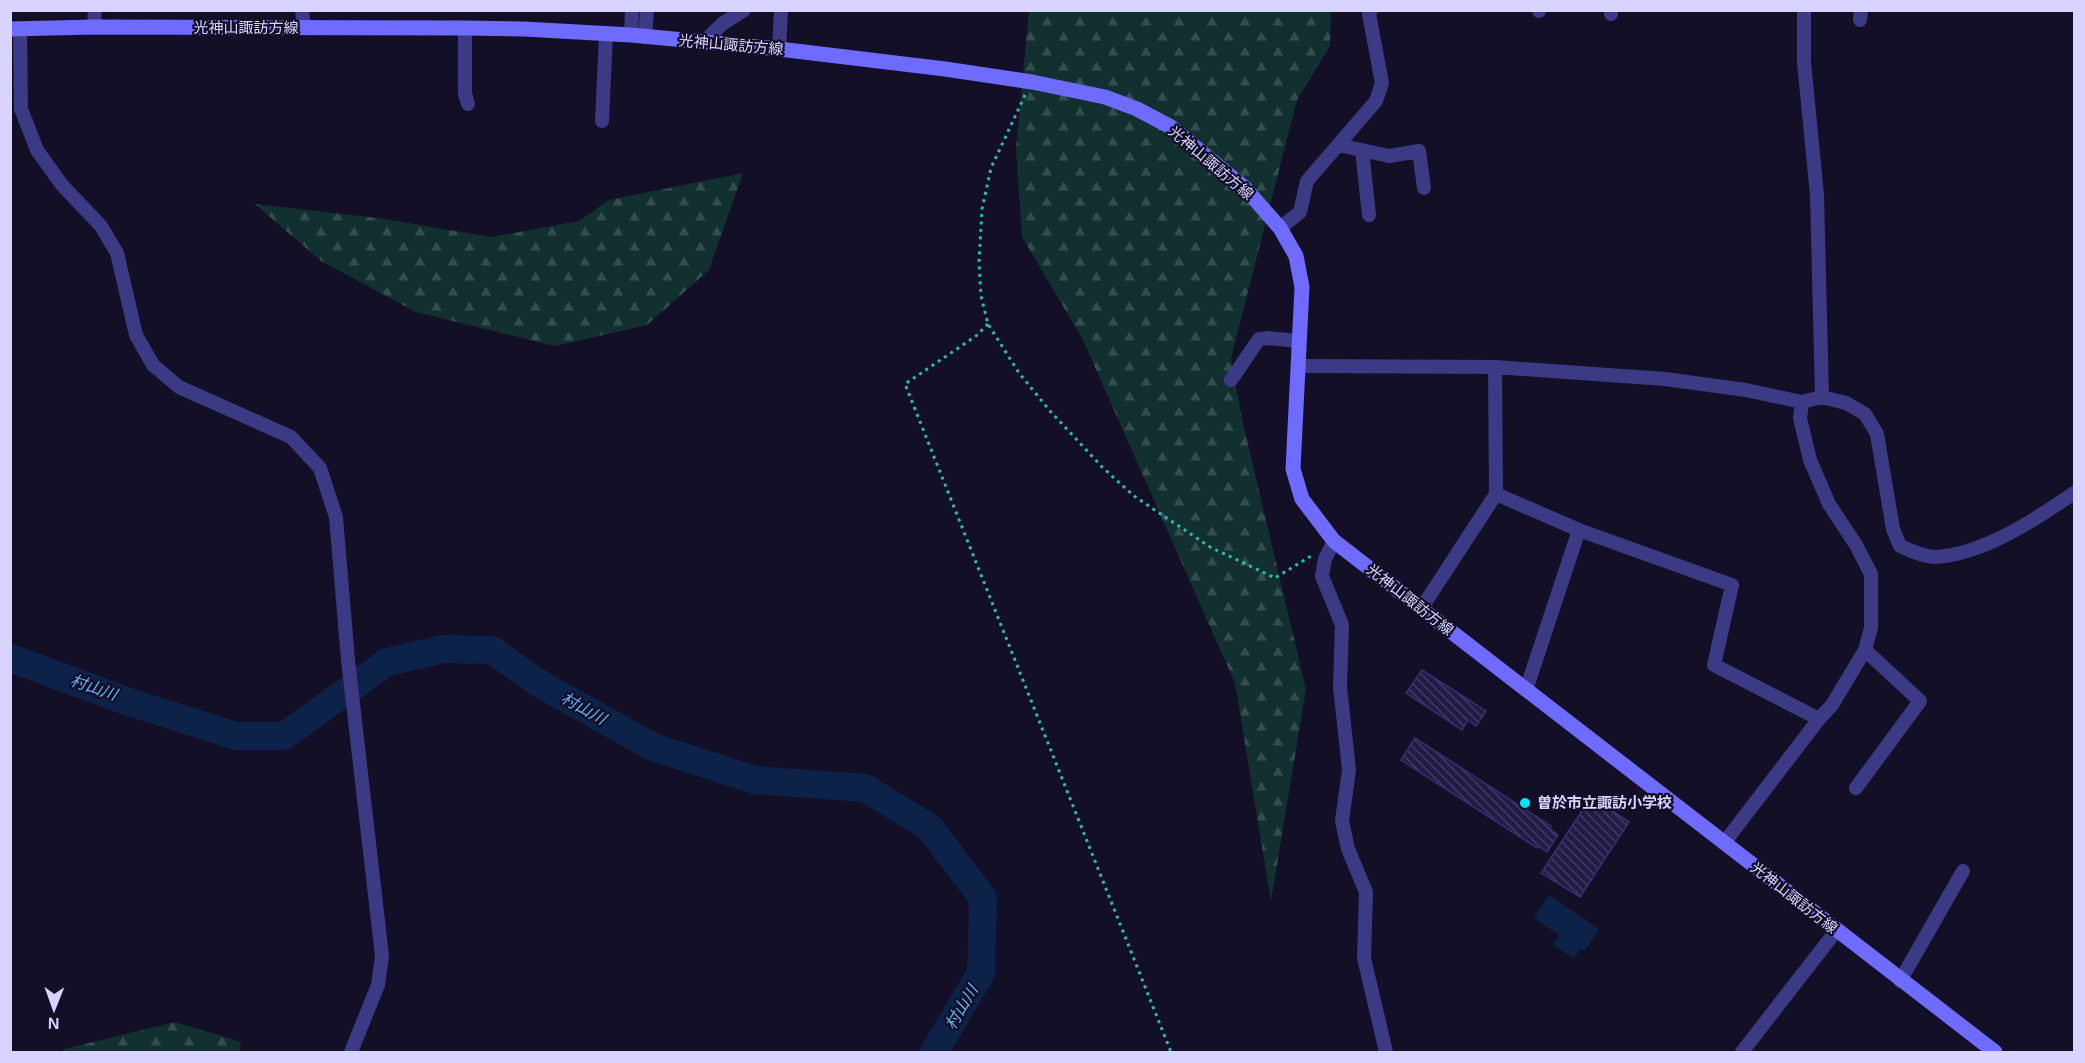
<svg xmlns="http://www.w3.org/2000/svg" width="2085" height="1063" font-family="Helvetica,'Noto Sans JP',sans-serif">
<defs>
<pattern id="forest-firs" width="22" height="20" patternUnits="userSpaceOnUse" patternTransform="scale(1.5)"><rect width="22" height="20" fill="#12302f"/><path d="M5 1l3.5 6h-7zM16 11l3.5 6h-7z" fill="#344d4e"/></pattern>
<pattern id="building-back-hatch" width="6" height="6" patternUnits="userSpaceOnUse" patternTransform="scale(1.5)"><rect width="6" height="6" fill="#241b47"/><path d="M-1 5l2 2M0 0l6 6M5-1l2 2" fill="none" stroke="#433b63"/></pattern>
</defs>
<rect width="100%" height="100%" fill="#130f26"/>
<path fill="url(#forest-firs)" d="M1029,11H1331L1330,46L1297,100L1231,358L1242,419L1306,689L1271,901L1235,683L1082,338L1022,237L1016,148Z
M743,173L709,270L647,325L555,346L416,312L321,261L255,204L378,218L491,237L579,221L609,200Z
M175,1022L241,1042L240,1052H63L64,1049Z"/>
<path fill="#0c2248" d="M1549,895L1599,929L1585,951L1580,949L1574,958L1553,945L1559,935L1534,918Z"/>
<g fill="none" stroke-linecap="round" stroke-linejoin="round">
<path stroke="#0c2248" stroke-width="28" d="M10,658L132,703L236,736H284L387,662L444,649L492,650L540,684L653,747L755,780L865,788L929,827L983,898L981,973L934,1052"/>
</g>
<path fill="url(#building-back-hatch)" stroke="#3b2d73" stroke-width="1.5" d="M1422,670L1486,711L1476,726L1468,720L1462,730L1406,693Z
M1415,738L1551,826L1550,829L1558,835L1547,852L1538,846L1537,848L1401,760Z
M1591,797L1629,822L1580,897L1541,873Z"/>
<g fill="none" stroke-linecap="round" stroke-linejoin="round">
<path stroke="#2fb8b0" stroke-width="3" stroke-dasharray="3 4.5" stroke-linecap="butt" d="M1025,95L991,168L982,209L979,262L981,296L988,324L1019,373L1050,411L1102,467L1134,496L1210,547L1275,578L1311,556
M988,324L976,336L905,384L1171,1052"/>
<path stroke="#3d3a85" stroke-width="14" d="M302,10L304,28
M1611,10V14
M1804,10V62L1817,195L1822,397
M1539,11V10
M1860,20L1861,10
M94,27L95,10
M465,28V94L468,104
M20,29L21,109L37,150L62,185L101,226L117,253L136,335L153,365L179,387L291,437L320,468L336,517L348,660L382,956L378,985L351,1052
M631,35L632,10
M645,37L647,10
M704,42L722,24L744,10
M779,49L781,10
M602,121L606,34
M1338,145L1389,156L1419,151L1424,188
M1362,150L1369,215
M1280,228L1300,212L1307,181L1376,101L1382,83L1369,14L1371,10
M1299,366L1495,367L1665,379L1746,390L1802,402L1822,397L1846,403L1865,414L1877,434L1893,529L1900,546C1911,551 1924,557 1936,557C1984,554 2036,519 2074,493
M1495,367L1496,494L1579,530L1526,690
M1231,380L1259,339L1268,338L1299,341
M1579,530L1732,585L1714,665L1819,719
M1334,541L1325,559L1322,576L1342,625L1340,687L1349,770L1342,821L1348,849L1366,892L1364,958L1386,1052
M1421,609L1496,494
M1856,788L1920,701L1865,650
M1724,843L1819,719L1832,705L1865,650L1871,628V574L1856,545L1829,504L1810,460L1800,418L1802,402
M1900,981L1963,871
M1742,1052L1836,931"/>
<path stroke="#6f6bff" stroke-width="15" d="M10,29L94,27L465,28L524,29L631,35L779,49L945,69L1032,82L1105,97L1137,109L1171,127L1245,188L1280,228L1296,256L1302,287L1293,469L1302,499L1334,541L1995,1052"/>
</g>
<circle fill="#00e5ff" stroke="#130f26" stroke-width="2" cx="1525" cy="803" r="6"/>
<g text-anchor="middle" stroke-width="4.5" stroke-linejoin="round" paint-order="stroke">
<g font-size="15" fill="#d9d4ff" stroke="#130f26">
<text x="246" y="33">光神山諏訪方線</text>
<text transform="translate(731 45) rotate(5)" y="5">光神山諏訪方線</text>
<text transform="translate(1211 163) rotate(40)" y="5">光神山諏訪方線</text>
<text transform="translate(1410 600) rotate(38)" y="5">光神山諏訪方線</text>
<text transform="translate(1794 898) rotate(38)" y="5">光神山諏訪方線</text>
</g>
<g font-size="15" font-weight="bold" fill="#d9d4ff" stroke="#130f26" text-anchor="start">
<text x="1537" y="808">曽於市立諏訪小学校</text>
</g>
<g font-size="16" font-style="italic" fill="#62b6ff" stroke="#130f26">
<text transform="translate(94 687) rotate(19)" y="6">村山川</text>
<text transform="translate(584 708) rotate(29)" y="6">村山川</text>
<text transform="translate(961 1007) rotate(-59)" y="6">村山川</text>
</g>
</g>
<rect width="2085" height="1063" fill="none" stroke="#d9d4ff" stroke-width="24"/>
<g transform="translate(54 1009) rotate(181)" stroke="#130f26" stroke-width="4.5" paint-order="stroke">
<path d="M0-4.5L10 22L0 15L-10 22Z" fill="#d9d4ff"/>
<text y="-9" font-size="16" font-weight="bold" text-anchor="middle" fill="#d9d4ff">N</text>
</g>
</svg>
